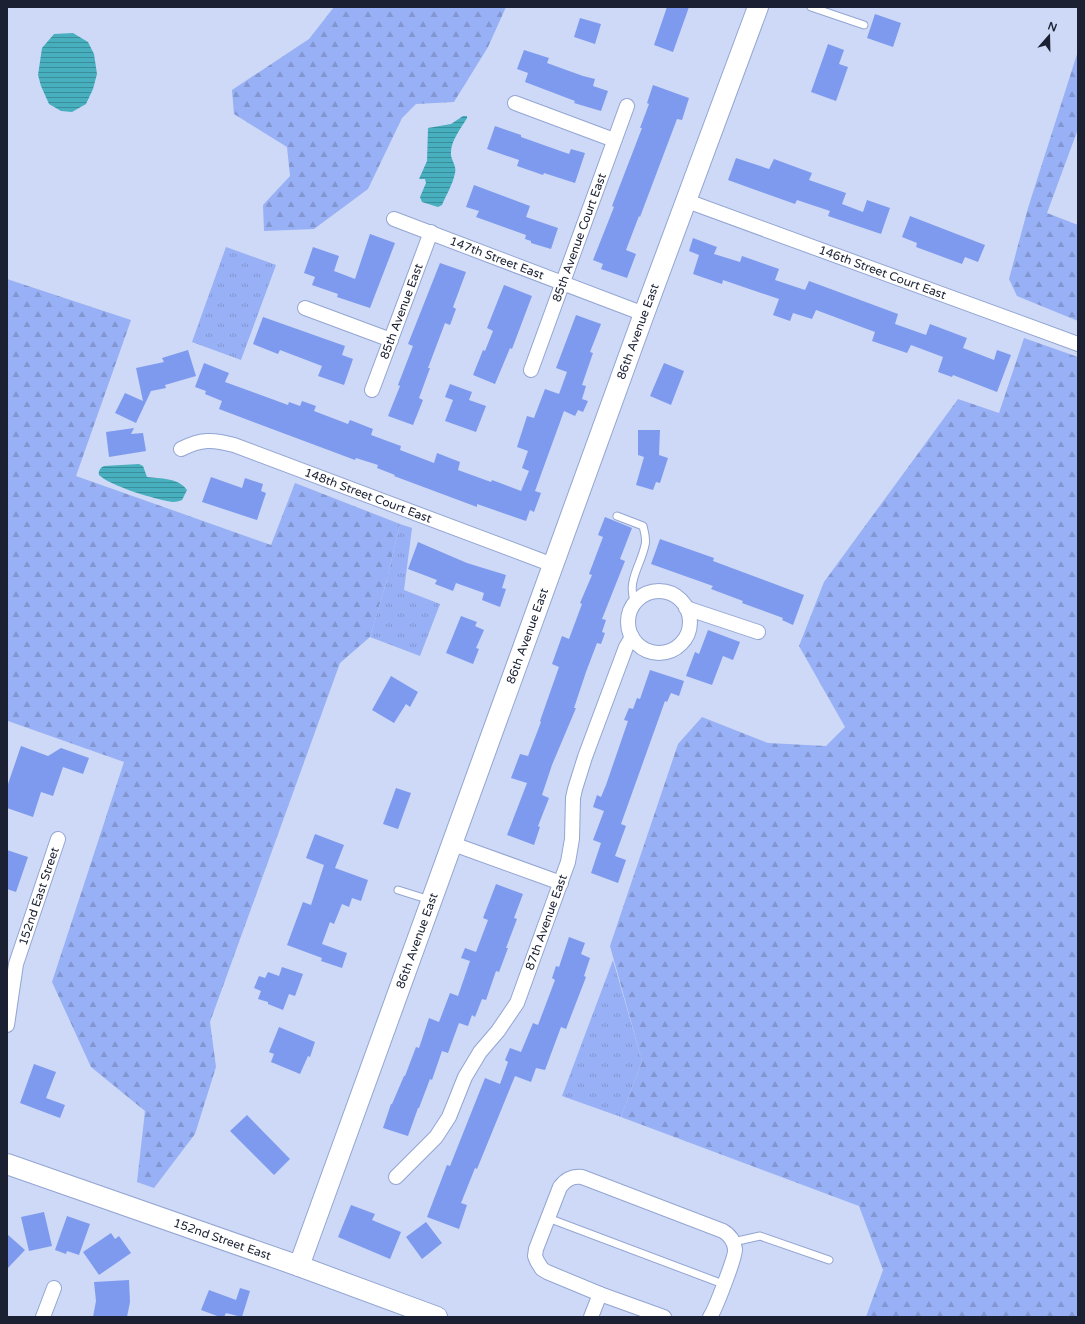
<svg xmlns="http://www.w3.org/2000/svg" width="1085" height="1324" font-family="'Varela Round',sans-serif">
<defs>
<pattern id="forest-firs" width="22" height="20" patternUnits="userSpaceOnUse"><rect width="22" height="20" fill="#98b0f5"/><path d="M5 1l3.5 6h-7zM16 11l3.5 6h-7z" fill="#8297d2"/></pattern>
<pattern id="park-tufts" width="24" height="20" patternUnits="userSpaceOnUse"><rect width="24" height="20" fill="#98b0f5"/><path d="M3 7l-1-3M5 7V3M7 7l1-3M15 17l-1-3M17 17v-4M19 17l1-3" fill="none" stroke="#8297d2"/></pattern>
<pattern id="water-rules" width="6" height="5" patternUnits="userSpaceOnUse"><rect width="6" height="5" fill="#47afbe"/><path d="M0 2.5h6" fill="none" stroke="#3a8e9b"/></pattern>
</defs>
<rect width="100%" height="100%" fill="#cdd9f6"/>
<path fill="url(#forest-firs)" d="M334,7H506L488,47L454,102L416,104L402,118L368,189L314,229L264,231L263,205L290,176L287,147L234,114L232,90L309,39Z
M1078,51V129L1047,213L1078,225V321L1017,296L1009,279L1028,208Z
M7,279L131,320L76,476L271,545L295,483L400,524L386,583L370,637L340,663L210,1022L216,1067L195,1134L154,1188L137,1182L145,1111L91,1067L52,982L124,762L8,721L7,723Z
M1024,338L1078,357V1317H866L883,1270L859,1206L621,1117L642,1061L610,946L678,744L702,717L768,743L826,746L845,727L799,646L824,582L958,399L999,413Z"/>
<path fill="url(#park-tufts)" d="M226,247L276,265L241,360L192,342Z
M400,524L412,528L404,590L440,604L420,656L370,637L386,583Z
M613,960L642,1061L621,1117L562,1096Z"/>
<path fill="url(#water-rules)" d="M73,33L88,42L94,54L97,74L93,89L86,104L72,112L61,111L49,104L41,86L38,75L42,48L54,34Z
M463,116H467V118C461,128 451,141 451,152C450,160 457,165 455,173C453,184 446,195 442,205L438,207L422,202L420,197L426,183L425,179H419L427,161L428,128L451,124Z
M139,464L143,466L147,477C160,479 178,477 187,490L182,500C179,501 176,502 173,502C157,500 110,486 99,475C98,471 100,468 104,466Z"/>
<path fill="#7e9aef" d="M667,7H689L673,52L654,45Z
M875,14L901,23L893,47L867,38Z
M580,18L601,24L595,44L574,37Z
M828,44L844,50L839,64L848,67L836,101L811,92Z
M524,50L549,58L547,63L583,76L595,79L593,86L608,91L601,111L574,103L575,101L525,82L528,73L517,69Z
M653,85L689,98L682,120L677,119L640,217L639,216L626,250L636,254L627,278L601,269L603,264L593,260L614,207L612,206L642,128H640L649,104L647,103Z
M495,126L521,135V137L569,154L571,149L585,153L575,183L544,173L543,175L517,166L519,160L487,149Z
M736,158L769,169L774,159L812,173L809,180L846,193L842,204L863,212L867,200L890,208L881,234L828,216L830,211L797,200L795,204L728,180Z
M474,185L530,206L526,217L558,228L551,249L531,243V241L525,239L526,235L476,217L479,211L466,207Z
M910,216L985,245L978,262L965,257L962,264L916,247L917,243L902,237Z
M370,234L395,243L370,308L337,297L338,294L312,285L315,277L304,273L313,247L339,256L334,271L355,279Z
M693,238L717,247L714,254L740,262L742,256L779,269L775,280L805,290L809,281L898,314L895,324L926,335L930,324L967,338L963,348L994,360L997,350L1011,355L997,392L953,375L952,377L938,372L943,357L911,345L907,353L872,341L875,332L816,310L812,319L793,313L790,321L773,315L779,299L723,280L722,284L693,274L699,255L689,251Z
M440,263L466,272L453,307L456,309L450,325L445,323L428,368H430L419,398L423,400L413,425L388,416L400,386L398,385L413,346L408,344Z
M504,285L532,296L512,349L510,348L495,384L473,375L483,350L485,351L493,331L487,328Z
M576,315L601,324L590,352L593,353L582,385L586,386L582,399L588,401L583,412L578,410L575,416L564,411L535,491L541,493L534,512L530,510L526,521L477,504V507L394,476L395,475L377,468L378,465L356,458L355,460L219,409L222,401L205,394L206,391L195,387L204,363L229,373L225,382L288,405L289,402L300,406L302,401L316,406L314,411L348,424L350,420L373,429L371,435L401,446L400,450L434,463L437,453L460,462L458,470L491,482L492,480L521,491L529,471L522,468L528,451L517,447L527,416L534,418L545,389L559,394L567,372L556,368Z
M263,317L345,346L342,355L353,359L344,385L318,376L322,366L280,350L278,354L253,344Z
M188,350L196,376L165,385L166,388L151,391L136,423L115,413L125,393L143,401L136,368L164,362L162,358Z
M664,363L684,371L671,405L650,396Z
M450,384L472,392L469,400L486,406L476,432L445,421L453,400L445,397Z
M134,428L131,434L143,433L146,451L109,457L106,432Z
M638,430H660L659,455L668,458L660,483L656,482L653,490L636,485L644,457L638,455Z
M211,477L242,488L245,478L263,484L261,491L266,493L257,520L202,502Z
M605,517L632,528L620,559L625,561L602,619L606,620L602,632L605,633L601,644L597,643L586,672L574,708H576L552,765L542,795L549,798L538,826L540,827L534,845L507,835L527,783L511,778L520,754L528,756L541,722L540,721L559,667L552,664L562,636L569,639L582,604L580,603L592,575L589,574L603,537L598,535Z
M660,539L714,558L713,561L804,595L793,625L782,620L783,618L742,603L743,601L711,589L713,586L651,564Z
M418,542L467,563L506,575L502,588L506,589L500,607L482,600L484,593L456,583L453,591L435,584L437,580L408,569Z
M461,616L477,622L475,626L484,630L476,648L479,649L473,664L446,653Z
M708,630L740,642L733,660L723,656L712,685L686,676L695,652L699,654Z
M650,670L684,681L679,696L671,693L667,702L665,701L621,824L626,826L615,856L626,860L618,883L591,873L601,843L593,840L604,811L593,807L597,795L601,797L606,785L628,721L624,720L629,708L633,709L637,698L640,699Z
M391,676L418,692L410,707L406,704L394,723L372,710Z
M21,746L48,756L61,748L89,758L83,774L63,767L53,796L41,792L33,817L7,808V787Z
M396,788L411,793L398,829L383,824Z
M315,834L344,845L335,868L368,880L361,901L352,898L349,907L342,904L334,924L330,922L322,944L347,953L342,968L321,961L322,958L287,945L303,902L311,905L324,865L306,858Z
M7,850L28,857L16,892L7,889Z
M496,884L523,894L514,918L517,919L506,948H508L499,972L496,971L486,1000L482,999L475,1017L472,1015L468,1026L459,1023L448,1053L442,1051L432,1080L430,1079L419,1108H418L408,1136L383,1128L391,1104H392L404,1076H405L416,1047L419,1048L429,1018L439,1022L450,993L458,996L470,961L461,958L465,948L476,952L488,920L483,918Z
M569,937L585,943L581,954L590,958L584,976L586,977L566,1029L561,1027L545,1070L536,1068L531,1082L515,1076L477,1169L475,1168L461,1203L467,1205L459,1229L427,1217L447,1165L450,1166L485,1078L500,1084L508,1062L505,1060L510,1048L521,1052L533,1023L538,1025L555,980L552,978L556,966L559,967Z
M282,967L303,974L295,996L289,994L283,1010L268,1004V1002L258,999L261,991L254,988L259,976L265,978L268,972L279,976Z
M279,1027L315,1042L310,1057L308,1056L300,1074L271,1062L274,1054L269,1052Z
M34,1064L56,1072L46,1098L65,1105L60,1118L20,1103Z
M247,1115L290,1159L274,1175L230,1131Z
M351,1205L375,1214L372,1220L401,1232L390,1259L338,1237Z
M44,1212L52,1246L29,1251L21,1217Z
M67,1216L90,1224L79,1255L67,1251L66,1254L55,1250Z
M426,1222L442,1243L422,1259L406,1237Z
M111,1233L115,1239L119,1236L131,1253L99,1275L83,1252Z
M7,1234L25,1250L7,1269Z
M129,1280L130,1302L127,1317H93L96,1301L94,1282Z
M240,1288L250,1291L242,1317L226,1313L224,1317H220L201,1310L209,1290L236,1300Z"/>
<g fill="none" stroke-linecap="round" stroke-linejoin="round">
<g stroke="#93a5d3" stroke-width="9">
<path id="lane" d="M811,7L864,25
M617,516L643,526C644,531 647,539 645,545C641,565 626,582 635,603
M398,890L430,900
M548,1218L723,1284
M733,1242L760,1236L829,1260"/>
</g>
<g stroke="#93a5d3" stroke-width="16">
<g id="street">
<path d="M515,103L614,140"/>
<path id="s1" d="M687,201L1078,344"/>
<path id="s2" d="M394,219L644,314"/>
<path d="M305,308L391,340"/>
<path id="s3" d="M531,370L627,106"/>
<path id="s4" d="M372,390L431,232"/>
<path id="s5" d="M181,449C201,439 212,439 234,445L553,565"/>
<circle cx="659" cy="622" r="31"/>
<path d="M686,608L758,632"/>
<path d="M453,844L561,883"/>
<path id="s6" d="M7,1025L16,964L58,839"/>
<path id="s7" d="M396,1177L436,1137L449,1117L465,1077L480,1052L498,1031L517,1003L568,862L572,839L573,798L575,789L585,757L626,647L632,637"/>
<path d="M43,1317L54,1288"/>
<path d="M591,1317L600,1294"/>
<path d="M664,1317L600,1294L547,1272L542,1269L537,1261L535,1256L536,1249L560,1187C566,1179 572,1176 582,1177L723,1231C730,1235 734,1241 735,1249C736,1256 715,1310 710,1317"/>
</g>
</g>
<g stroke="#93a5d3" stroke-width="22">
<g id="secondary">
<path id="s8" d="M7,1164L299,1266L437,1317"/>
<path id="s9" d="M299,1266L644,314L758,7"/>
</g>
</g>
<use href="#lane" stroke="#fff" stroke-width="7"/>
<use href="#street" stroke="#fff" stroke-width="14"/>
<use href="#secondary" stroke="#fff" stroke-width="20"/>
</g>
<g text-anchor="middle" stroke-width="3.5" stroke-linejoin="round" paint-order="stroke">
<g font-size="12" fill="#1b2133" stroke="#cdd9f6">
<text dy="4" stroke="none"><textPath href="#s3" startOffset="141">85th Avenue Court East</textPath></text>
<text dy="4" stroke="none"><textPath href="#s2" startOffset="110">147th Street East</textPath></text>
<text dy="4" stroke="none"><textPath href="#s1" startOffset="208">146th Street Court East</textPath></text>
<text dy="4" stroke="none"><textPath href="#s4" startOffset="84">85th Avenue East</textPath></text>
<text dy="4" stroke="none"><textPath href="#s9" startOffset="994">86th Avenue East</textPath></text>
<text dy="4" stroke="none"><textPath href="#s5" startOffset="198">148th Street Court East</textPath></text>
<text dy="4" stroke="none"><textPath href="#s9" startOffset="670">86th Avenue East</textPath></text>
<text dy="4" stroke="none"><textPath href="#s6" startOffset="133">152nd East Street</textPath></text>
<text dy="4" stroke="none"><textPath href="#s7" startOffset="300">87th Avenue East</textPath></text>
<text dy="4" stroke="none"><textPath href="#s9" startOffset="346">86th Avenue East</textPath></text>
<text dy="4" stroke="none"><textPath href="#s8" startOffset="228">152nd Street East</textPath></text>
</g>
</g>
<rect width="1085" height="1324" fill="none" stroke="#1b2133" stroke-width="16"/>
<g transform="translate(1049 36) rotate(20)" stroke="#cdd9f6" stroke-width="3" paint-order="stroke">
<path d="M0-3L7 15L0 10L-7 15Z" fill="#1b2133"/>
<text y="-6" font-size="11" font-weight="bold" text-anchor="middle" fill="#1b2133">N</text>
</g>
</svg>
